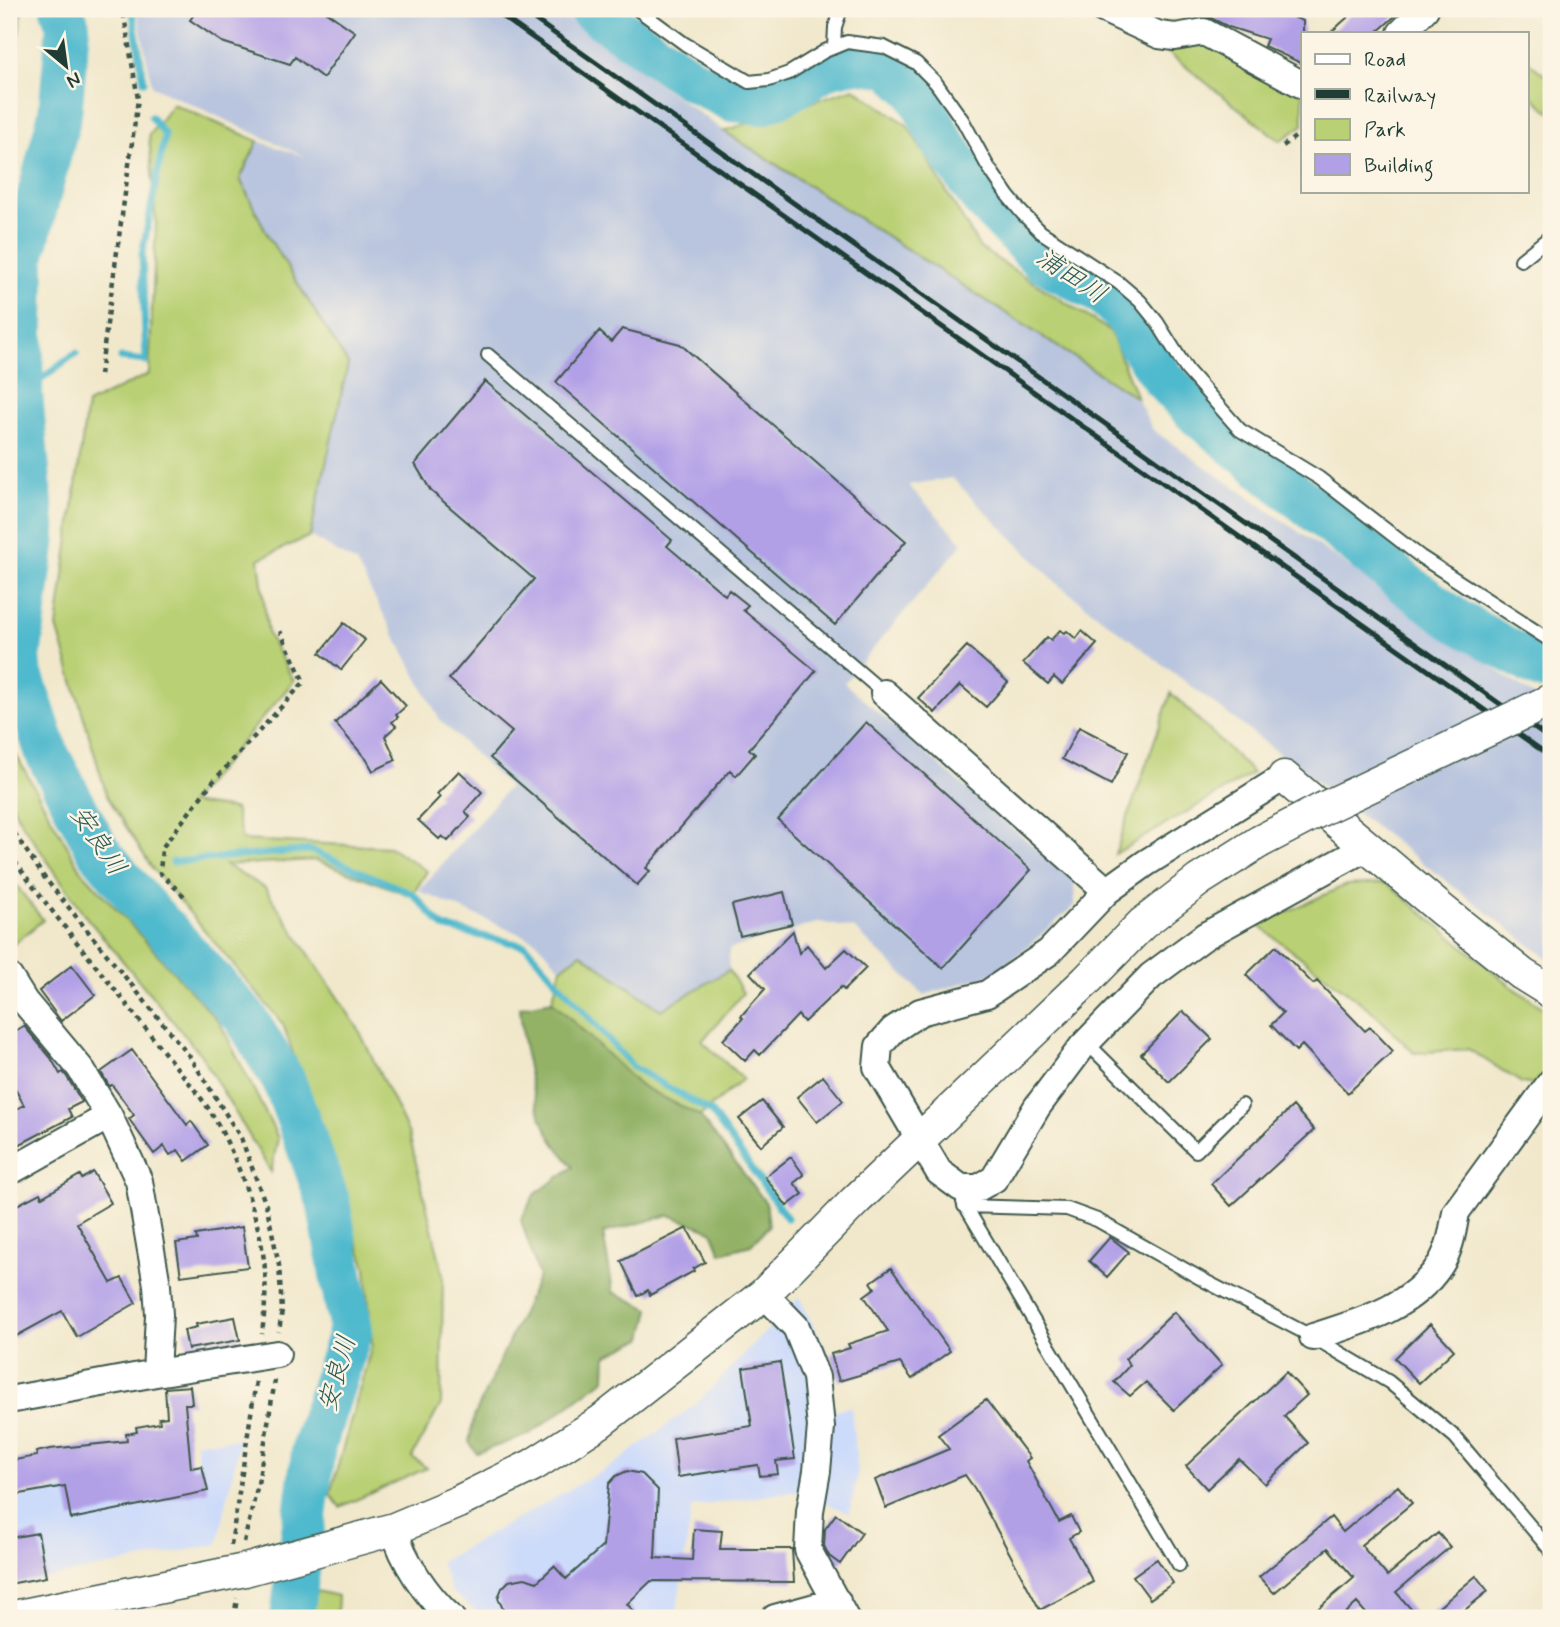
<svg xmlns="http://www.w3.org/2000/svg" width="1560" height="1627" font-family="Mynerve,'Klee One',sans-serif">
<rect width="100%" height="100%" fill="#fcf5e5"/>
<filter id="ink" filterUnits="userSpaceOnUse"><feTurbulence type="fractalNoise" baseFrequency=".0143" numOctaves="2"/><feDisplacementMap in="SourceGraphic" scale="14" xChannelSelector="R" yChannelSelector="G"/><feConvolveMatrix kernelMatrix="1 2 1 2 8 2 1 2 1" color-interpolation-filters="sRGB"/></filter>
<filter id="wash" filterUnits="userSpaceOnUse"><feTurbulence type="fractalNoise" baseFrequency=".00686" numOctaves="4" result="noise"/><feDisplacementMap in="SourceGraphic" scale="28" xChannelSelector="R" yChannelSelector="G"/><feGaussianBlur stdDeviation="1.57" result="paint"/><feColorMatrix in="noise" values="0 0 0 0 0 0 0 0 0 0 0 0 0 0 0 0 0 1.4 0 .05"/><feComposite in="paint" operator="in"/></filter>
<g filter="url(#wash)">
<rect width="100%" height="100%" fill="#f1e8cc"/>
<path fill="#cddbfa" d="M799,1297L827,1351L834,1410L851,1407L858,1473L849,1514L802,1490L692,1507L677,1610L678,1618H484L452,1592L440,1562L613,1465L696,1404Z
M240,1439L218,1544L9,1586V1499L198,1462L196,1442Z"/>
<path fill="#b9c5de" d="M137,9H554L724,131L1137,398L1153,430L1551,708V961L1060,586L952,478L908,485L963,543L844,683L1074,881L1075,905L998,972L924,995L855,929L820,922L729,949V970L661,1010L581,953L561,968L536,941L419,891L509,787L440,720L356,563L310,536L348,364L269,238L240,178L258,141L306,157L152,86Z"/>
<path fill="#bad074" stroke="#6c8654" stroke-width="2" d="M9,9H22L9,114Z
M1207,42L1303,92V125L1280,141L1157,44Z
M1527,61L1551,80V113L1527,92Z
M854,88L907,125L980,248L1110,331L1137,398L724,131Z
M173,104L258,141L240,179L269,238L348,364L310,536L259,559L268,634L294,681L190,803L235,809L242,840L390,847L427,871L412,896L316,860L225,865L265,888L358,1028L409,1134L443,1274L441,1404L412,1457L427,1468L340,1507L330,1494L372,1345L366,1268L283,1024L152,868L107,796L57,627L87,404L149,374L156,225L149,135Z
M1171,693L1253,773L1115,854Z
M9,736L11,746L80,869L220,1023L278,1138L271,1172L201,1055L86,917L21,822L9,800Z
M9,876L43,920L9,948Z
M1387,883L1512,987L1551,1013V1088L1522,1083L1468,1049L1414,1053L1372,1011L1258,925L1346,885Z
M581,953L661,1010L729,970L743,993L702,1041L743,1079L700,1116L639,1085L552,1001L561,968Z
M316,1591L338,1596L337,1618H310Z"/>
<path fill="#93b266" stroke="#59784d" stroke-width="2" d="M552,1001L639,1085L700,1116L766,1203L769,1226L751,1245L721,1253L712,1231L669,1215L603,1233L613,1292L650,1309L643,1338L606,1356L605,1379L530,1434L477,1453L469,1442L474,1417L539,1276L521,1220L534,1195L573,1167C566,1157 556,1147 550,1136C531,1104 523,1044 520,1007Z"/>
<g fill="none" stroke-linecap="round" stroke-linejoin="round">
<path stroke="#4fb9cd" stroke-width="7" d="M132,9L144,81
M121,358L146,361L142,255L165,135L151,117
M21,394L76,353
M1541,668L1551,679
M173,862L310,850L413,894L443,927L526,946L633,1067L711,1112L787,1218"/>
<path stroke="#4fb9cd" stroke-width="44" d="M62,9L68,26L60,114L23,257L21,394L34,537L18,666L48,756L98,850L140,901L245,1017L284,1081L328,1201L351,1330L314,1445L292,1618
M590,9L688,77L732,100L762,103L787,92L827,67L854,61L890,66L917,92L942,141L981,197L1042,260L1103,294L1128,317L1137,340L1163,378L1198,415L1407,585L1457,621L1541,668"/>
</g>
<g id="blocks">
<path fill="#b2a0e7" d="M198,9H322L355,32L323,78L295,57L290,64L222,42L190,20Z
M1184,9H1273L1303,21V64L1264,46L1267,39L1229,27L1211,18L1196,17L1183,13Z
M1357,9H1403L1376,33H1330Z
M622,329L680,344L906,541L835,625L556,382L599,331L611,342Z
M485,381L672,540L667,546L725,595L729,590L748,605L743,610L816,671L749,749L755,754L736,776L730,770L646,868L650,871L637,885L490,758L512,732L449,679L534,579L431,491L415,464Z
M344,623L365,640L341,670L320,653Z
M1060,630L1064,633L1067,631L1076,639L1082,631L1097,644L1062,684L1054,677L1048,684L1023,663L1047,637L1051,640Z
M967,646L1008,682L986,707L960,685L935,713L918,698Z
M381,679L406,706L396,715L398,717L392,722L396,726L385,736L396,760L373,771L367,760L335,723Z
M866,722L1031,870L943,968L778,820Z
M1079,727L1128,752L1111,785L1062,759Z
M459,771L482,792L465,811L470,817L448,841L442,836L439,839L418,820L440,797L437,794Z
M784,892L792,924L740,936L732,905Z
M793,931L799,953L807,945L826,968L846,949L866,968L844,990L841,987L804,1022L798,1015L760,1055L755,1050L745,1061L723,1040L743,1018L741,1016L765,989L750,973Z
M1276,946L1313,984L1317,981L1365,1031L1370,1027L1393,1051L1348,1093L1302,1045L1296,1051L1271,1025L1283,1013L1246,975Z
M72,965L95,995L61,1021L39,991Z
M1183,1011L1212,1039L1169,1082L1141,1054Z
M24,1026L51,1058L60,1074L63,1072L67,1077L82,1102L68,1109L72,1117L9,1150V1113L24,1105L9,1078V1035Z
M132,1050L187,1125L191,1121L208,1145L186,1161L178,1150L170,1155L164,1146L154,1154L129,1119L134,1115L112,1085L109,1086L101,1072Z
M823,1076L843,1101L817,1122L797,1097Z
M762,1101L783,1127L761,1146L739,1119Z
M1293,1106L1314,1130L1231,1206L1211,1184Z
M791,1157L804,1175L794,1183L803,1194L787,1206L765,1177Z
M93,1172L111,1203L77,1223L111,1283L122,1278L136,1303L77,1337L62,1311L9,1340V1209L40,1193L42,1197L80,1175L82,1179Z
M242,1227L248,1267L181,1276L176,1243L197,1240L196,1235Z
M687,1228L705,1262L693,1269L694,1271L650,1295L648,1290L638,1296L621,1261Z
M1110,1237L1129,1252L1107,1277L1089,1261Z
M891,1268L950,1351L912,1379L900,1363L839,1381L831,1354L850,1348L848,1344L888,1331L864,1296L875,1288L871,1282Z
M1174,1312L1222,1365L1174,1410L1146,1382L1130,1396L1114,1382L1130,1365L1125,1359Z
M235,1317L240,1340L188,1349L184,1330L197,1327L196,1324Z
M1430,1324L1454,1350L1419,1383L1395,1358Z
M780,1362L795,1459L776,1461L778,1474L760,1476L758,1465L678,1477L673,1438L752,1426L743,1368Z
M1286,1372L1307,1395L1284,1416L1308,1443L1265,1484L1239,1459L1207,1489L1186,1466Z
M190,1386L192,1404H185L191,1468L202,1466L208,1491L71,1519L65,1486L9,1496V1461L37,1456L36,1452L50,1449L127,1441L126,1434L137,1432L136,1427L160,1423L159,1418L167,1417L165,1388Z
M986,1400L1030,1458L1026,1461L1059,1522L1071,1516L1079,1532L1069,1538L1093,1582L1040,1610L975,1489L965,1475L886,1508L875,1480L949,1449L938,1435Z
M627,1471L642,1474L658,1490L655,1558L692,1560L694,1529L722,1531L720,1549H792L794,1582L651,1581L627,1604L640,1618H507L498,1598L502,1588L509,1581L525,1578L537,1582L554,1566L566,1579L603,1546L609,1484L616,1476Z
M1398,1486L1412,1503L1361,1545L1387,1576L1438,1533L1450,1547L1396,1592L1419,1618H1370L1357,1603L1340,1618H1307L1354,1578L1328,1548L1274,1593L1259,1577L1331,1517L1343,1532Z
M836,1514L862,1533L840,1564L829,1556L824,1546L825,1529Z
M38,1533L46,1577L9,1584V1538Z
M1157,1559L1173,1583L1150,1599L1133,1576Z
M1476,1576L1488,1591L1455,1618H1426Z"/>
</g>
</g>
<g filter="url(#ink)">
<use href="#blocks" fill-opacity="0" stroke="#3e574b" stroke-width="2"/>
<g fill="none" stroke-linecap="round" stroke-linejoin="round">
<g stroke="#3e574b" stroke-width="16">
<path id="service" d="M637,9L685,44L749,82L769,80L789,73L825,51L847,42L884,47L916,63L936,83L963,121L987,165L1008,196L1022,213L1041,232L1119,283L1140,301L1157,322L1187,370L1240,430L1319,478L1421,557L1551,641
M834,47L835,27L841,9
M1521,260L1551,236
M488,355L884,693
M1087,1043L1196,1151L1242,1105
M963,1202L1179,1565
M964,1206L1067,1209L1097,1220L1207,1282L1313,1337L1389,1382L1455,1437L1551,1551"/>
</g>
<g stroke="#3e574b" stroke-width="30">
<path id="minor" d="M1103,9L1159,35L1175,37L1204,32L1303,85
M1401,33L1425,9
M884,693L1107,891
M1284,777L1146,863L1107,891L1049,952L987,994L920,1012L893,1030L879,1046L877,1067L939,1172L961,1188H978L994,1179L1037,1107L1082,1047L1151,976L1205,936L1367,847
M9,977L24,1001L80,1068L109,1116L139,1181L157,1285L159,1315L156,1373L9,1400
M9,1172L109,1116
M764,1294L796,1327L816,1377L821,1427L817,1471L810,1511L808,1550L845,1618
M1313,1337C1360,1322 1412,1308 1440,1265C1450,1250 1453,1230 1456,1212L1551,1082
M156,1373L277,1354
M394,1529C403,1561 426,1595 451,1618
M775,1618L837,1601"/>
</g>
<g stroke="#3e574b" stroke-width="35">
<path id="tertiary" d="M1284,777L1442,910L1522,974L1551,992
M9,1618L245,1570L394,1529L458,1502L533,1465L600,1422L764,1294L855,1201L1086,981L1142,924L1199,880L1259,842"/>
</g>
<path stroke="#3e574b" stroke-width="4.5" stroke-dasharray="5 5" stroke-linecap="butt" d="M1283,146L1303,131
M100,375L138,99L124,16L120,9
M9,825L44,877L190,1057L241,1138L267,1208L279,1265L282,1310L279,1332
M9,853C57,921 112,984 163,1051C179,1071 198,1092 212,1114C236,1154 258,1214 264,1260C267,1284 265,1310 262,1334
M184,896L160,873L162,848L210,785L304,682L280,631
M244,1542L258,1484L275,1380
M231,1545L256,1381
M234,1618L237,1598"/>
<use href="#service" stroke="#fff" stroke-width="12"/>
<use href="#minor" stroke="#fff" stroke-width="26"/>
<use href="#tertiary" stroke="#fff" stroke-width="32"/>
<path stroke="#1f3d34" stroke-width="5" d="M492,9L1551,757
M520,9L1551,740"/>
<g stroke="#3e574b" stroke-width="35" stroke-linecap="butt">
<path id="tertiary-bridge" d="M1259,842L1326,807L1551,700"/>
</g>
<use href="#tertiary-bridge" stroke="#fff" stroke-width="32"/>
</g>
</g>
<g text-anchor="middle" stroke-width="5" stroke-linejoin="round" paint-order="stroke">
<g font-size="26" font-style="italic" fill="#2b5c5a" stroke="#fcf5e5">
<text transform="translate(1072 275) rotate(34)" y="9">浦田川</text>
<text transform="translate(99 840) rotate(56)" y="9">安良川</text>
<text transform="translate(336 1373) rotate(-74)" y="9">安良川</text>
</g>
</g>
<rect width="1560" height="1627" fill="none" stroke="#fcf5e5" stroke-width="35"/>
<rect x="1301" y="32" width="228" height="161" fill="#fcf5e5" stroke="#a4ab9e" stroke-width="2"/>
<rect x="1315" y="54" width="35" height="10" fill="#ffffff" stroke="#a4ab9e" stroke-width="2"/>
<text x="1364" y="66" font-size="21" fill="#1f3d34">Road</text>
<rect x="1315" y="89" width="35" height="10" fill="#1f3d34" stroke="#a4ab9e" stroke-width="2"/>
<text x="1364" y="102" font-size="21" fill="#1f3d34">Railway</text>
<rect x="1315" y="119" width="35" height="21" fill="#bad074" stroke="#a4ab9e" stroke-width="2"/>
<text x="1364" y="136" font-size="21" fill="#1f3d34">Park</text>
<rect x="1315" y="154" width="35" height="21" fill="#b2a0e7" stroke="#a4ab9e" stroke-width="2"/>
<text x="1364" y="172" font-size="21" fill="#1f3d34">Building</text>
<g transform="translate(66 66) rotate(151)" stroke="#fcf5e5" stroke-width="5" paint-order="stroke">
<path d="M0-5L12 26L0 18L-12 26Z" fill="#1f3d34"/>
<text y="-10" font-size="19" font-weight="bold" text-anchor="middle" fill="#1f3d34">N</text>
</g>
</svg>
